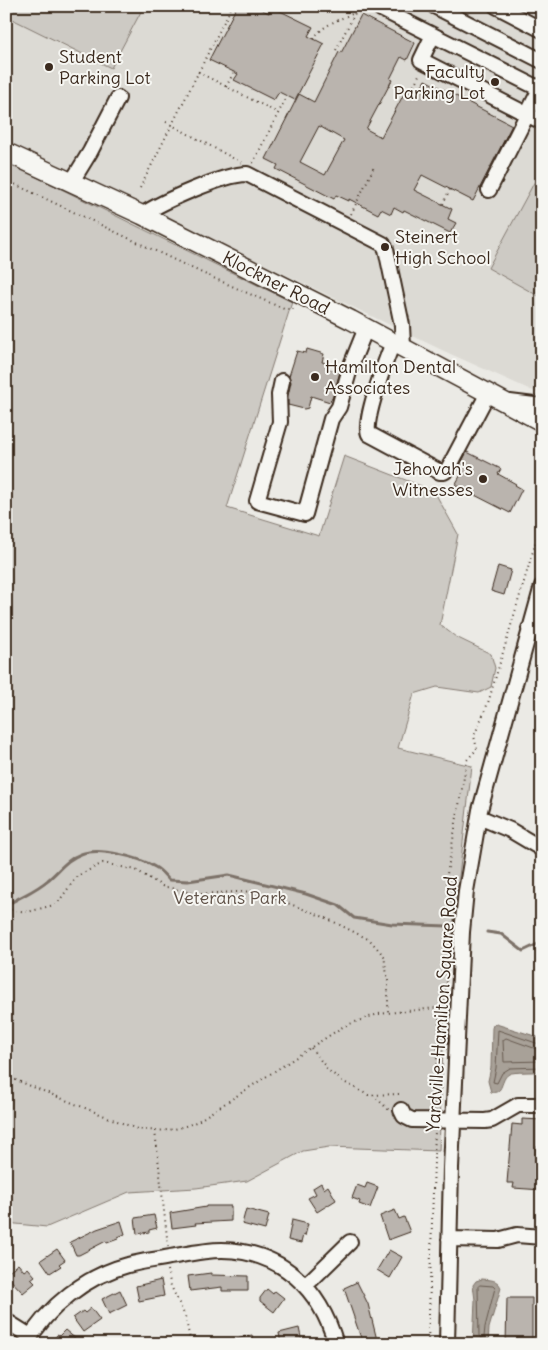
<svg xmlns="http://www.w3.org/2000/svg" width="548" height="1350" font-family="Delius,sans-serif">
<rect width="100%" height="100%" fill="#ebeae5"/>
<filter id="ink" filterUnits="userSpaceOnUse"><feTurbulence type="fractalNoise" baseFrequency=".02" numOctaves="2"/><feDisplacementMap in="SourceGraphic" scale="10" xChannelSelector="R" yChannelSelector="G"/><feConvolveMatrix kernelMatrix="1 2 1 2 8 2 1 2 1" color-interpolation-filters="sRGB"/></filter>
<g filter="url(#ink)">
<path fill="#dcdad4" d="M6,6H542V395L446,352L6,140Z"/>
<path fill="#cdcac4" stroke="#847a71" d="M6,6H144L111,68L6,16Z
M6,162L292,302L227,508L319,536L344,456L434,491L458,534L440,625L456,637L491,654L495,668L491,687L479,693L437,687L414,694L398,748L472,766L445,995L439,1151L329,1147L303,1151L247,1181L196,1188L129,1192L47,1227L6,1223Z
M542,168V298L488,268Z"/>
<path fill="#a8a198" stroke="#7c7167" d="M496,1024L538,1037L542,1045V1071C533,1073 514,1071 509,1074C500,1079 504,1095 491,1092L488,1081L491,1067L492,1028L493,1025Z
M482,1279C490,1280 498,1279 501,1288L489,1328L488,1344H473L475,1300L473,1285L476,1281Z"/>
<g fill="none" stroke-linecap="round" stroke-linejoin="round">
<path stroke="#675a4f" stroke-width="1" d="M542,1045L498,1030L496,1068L493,1082L497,1083L502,1073L510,1068L542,1067
M542,1051L506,1038L503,1040L504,1062L542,1061
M480,1285L493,1286L495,1288L485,1327L484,1337L481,1338L479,1336L478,1287Z"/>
<path stroke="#7c7167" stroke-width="3" d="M6,901L12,902C24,895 38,889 48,880C59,871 67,859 81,854C99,847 139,857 155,867C161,870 165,876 169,880L188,881L229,875L306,894L338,905L354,918L392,924L448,926
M487,932L501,934L523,951L542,942"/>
</g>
<path fill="#bab4ae" stroke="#3b2a1e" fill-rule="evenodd" d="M237,6H254L269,13L272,7L313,27L308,36L324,44L295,100L279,92L274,100L234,80L238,74L209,60Z
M361,15L415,43L407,60L401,57L390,79L392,80L366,129L381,137L407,88L418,93L425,80L512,125L473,201L422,175L414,190L452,209L448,219L456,223L450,233L404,210L403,212L394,207L391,214L381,209L378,214L349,199V201L336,195L334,199L276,169L278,165L266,159L299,94L314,102L339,52L341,53ZM319,126L344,140L325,175L300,162Z
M307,349L324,354L322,362L327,363L326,368L340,372L332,399H331L330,402L311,396L308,408L304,409L288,405V396L291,382L289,376L297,351L306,353Z
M467,452L501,469L498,474L516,484L515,485L522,489L510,513L455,485L463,471L458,469Z
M498,566L511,570L504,595L491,591Z
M522,1119L542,1120V1147H536L535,1164L542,1165V1190L513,1188L514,1183H507L512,1124L522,1125Z
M321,1183L324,1189L328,1186L336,1200L317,1212L308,1198L316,1194L313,1188Z
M367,1183L378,1187L370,1208L359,1204L360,1201L352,1198L357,1185L365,1188Z
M206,1206H231V1221L195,1223L196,1225L172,1228L170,1213L206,1207Z
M246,1209L269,1215L265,1230L242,1224Z
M395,1210L399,1219L404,1217L410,1232L388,1240L380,1216Z
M154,1215L157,1228L149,1230V1232L137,1234L135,1218Z
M292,1220L308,1224L305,1236L303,1235L301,1243L288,1240Z
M121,1221L125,1234L118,1237V1239L107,1243L106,1241L79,1255H76L70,1242L97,1229Z
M57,1249L65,1260L59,1264L61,1266L50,1273L41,1260Z
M389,1250L402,1257L390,1278L377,1270Z
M18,1264L24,1271L28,1268L35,1276L31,1279L35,1283L23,1293L6,1275V1273Z
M211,1273V1275L248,1276V1291H222V1287L190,1291L188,1276Z
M161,1280L164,1296L139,1301L136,1286Z
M357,1282L368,1304L377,1340L363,1344L344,1288Z
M267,1289L273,1294L275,1291L284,1298L274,1312L260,1301V1298Z
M120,1290L127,1305L109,1314L102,1299Z
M507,1298H532V1344H506Z
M91,1308L100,1320L83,1332L73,1318L83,1311L85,1313Z
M299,1328L302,1342L281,1344L279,1333Z
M65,1330L71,1335L82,1344H50L57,1335L59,1336Z
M252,1335L254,1344H229L228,1341Z"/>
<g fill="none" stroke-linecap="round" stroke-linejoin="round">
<g stroke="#3b2a1e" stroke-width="18">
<path id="minor" d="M380,6L381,9L540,89
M434,6L542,61
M496,6L542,30
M433,35L421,60L542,122
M71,183L90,152L118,98
M489,190L542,85
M142,215C161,202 224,174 247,174L383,244L386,249L402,325L403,347
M393,343C387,357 362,424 369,434L440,472H444L448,469L488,393
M282,381L279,395L280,422L257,501L305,514L331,419L339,407L351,365L366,328
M510,402L542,406
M529,629L542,632
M479,817L510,830L542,849
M401,1110L404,1116L412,1120L485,1121L492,1120L518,1105H542
M449,1239L498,1240L517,1235L542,1237
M306,1285L350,1242
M6,1321L30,1336
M26,1344C48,1306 86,1276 128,1265C142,1261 156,1260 170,1257C187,1254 205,1250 222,1250C282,1251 320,1289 336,1344
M447,1344L451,1168L462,932L466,891L480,810L542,586"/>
</g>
<g stroke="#3b2a1e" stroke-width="21">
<path id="major" d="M6,152L142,215L351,320L542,422"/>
</g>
<path stroke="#3b2a1e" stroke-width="2" stroke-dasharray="1 4" stroke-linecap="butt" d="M314,39C319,27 343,17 355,13L356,6
M336,50L355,13L370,10
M198,72L278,113
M226,87L234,72
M412,90L420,73
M166,122L242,163
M253,163L287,96
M6,180L202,273L284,309H294
M140,188L232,6
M443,204L450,189
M351,214L374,167
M454,890L446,881L447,874L467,760L477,749L474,736L488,703L542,521
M6,909L28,912L57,904L77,876L103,863L136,870L162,886L196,894L256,891L324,917L370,940L384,956L388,981V1013
M311,1048L329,1071L344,1082L368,1095L401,1094
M6,1076L137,1129C162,1132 176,1131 198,1121L344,1026L378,1014L446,1007
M373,1095L390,1111
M434,1109L440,1007
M155,1131L168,1246
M167,1270L171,1286L185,1316L191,1344
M428,1344L435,1131"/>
<use href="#minor" stroke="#f6f6f2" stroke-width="14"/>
<use href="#major" stroke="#f6f6f2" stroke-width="18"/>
</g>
</g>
<g fill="#3b2a1e" stroke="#f6f6f2" stroke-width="2">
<circle cx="49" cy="67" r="5"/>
<circle cx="495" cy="82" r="5"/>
<circle cx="385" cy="247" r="5"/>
<circle cx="315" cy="377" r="5"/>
<circle cx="483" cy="479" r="5"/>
</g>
<g text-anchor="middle" stroke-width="4" stroke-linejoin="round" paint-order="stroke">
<g font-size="18" fill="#3b2a1e" stroke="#f6f6f2" text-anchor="start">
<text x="59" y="63">Student<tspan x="59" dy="21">Parking Lot</tspan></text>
<text x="485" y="78" text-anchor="end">Faculty<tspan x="485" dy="21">Parking Lot</tspan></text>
<text x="395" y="243">Steinert<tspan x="395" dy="21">High School</tspan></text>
<text x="325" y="373">Hamilton Dental<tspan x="325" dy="21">Associates</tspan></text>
<text x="473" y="475" text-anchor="end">Jehovah's<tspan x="473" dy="21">Witnesses</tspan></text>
</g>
<g font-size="18" fill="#3b2a1e" stroke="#f6f6f2">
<text transform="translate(276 283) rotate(27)" y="6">Klockner Road</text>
<text transform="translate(442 1004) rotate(-86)" y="6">Yardville-Hamilton Square Road</text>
</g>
<g font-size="18" fill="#605248" stroke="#f6f6f2">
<text x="230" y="904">Veterans Park</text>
</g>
</g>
<rect width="548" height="1350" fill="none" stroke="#f6f6f2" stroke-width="25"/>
<rect x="12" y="12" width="523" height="1325" fill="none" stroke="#3b2a1e" stroke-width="2" filter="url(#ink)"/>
</svg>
